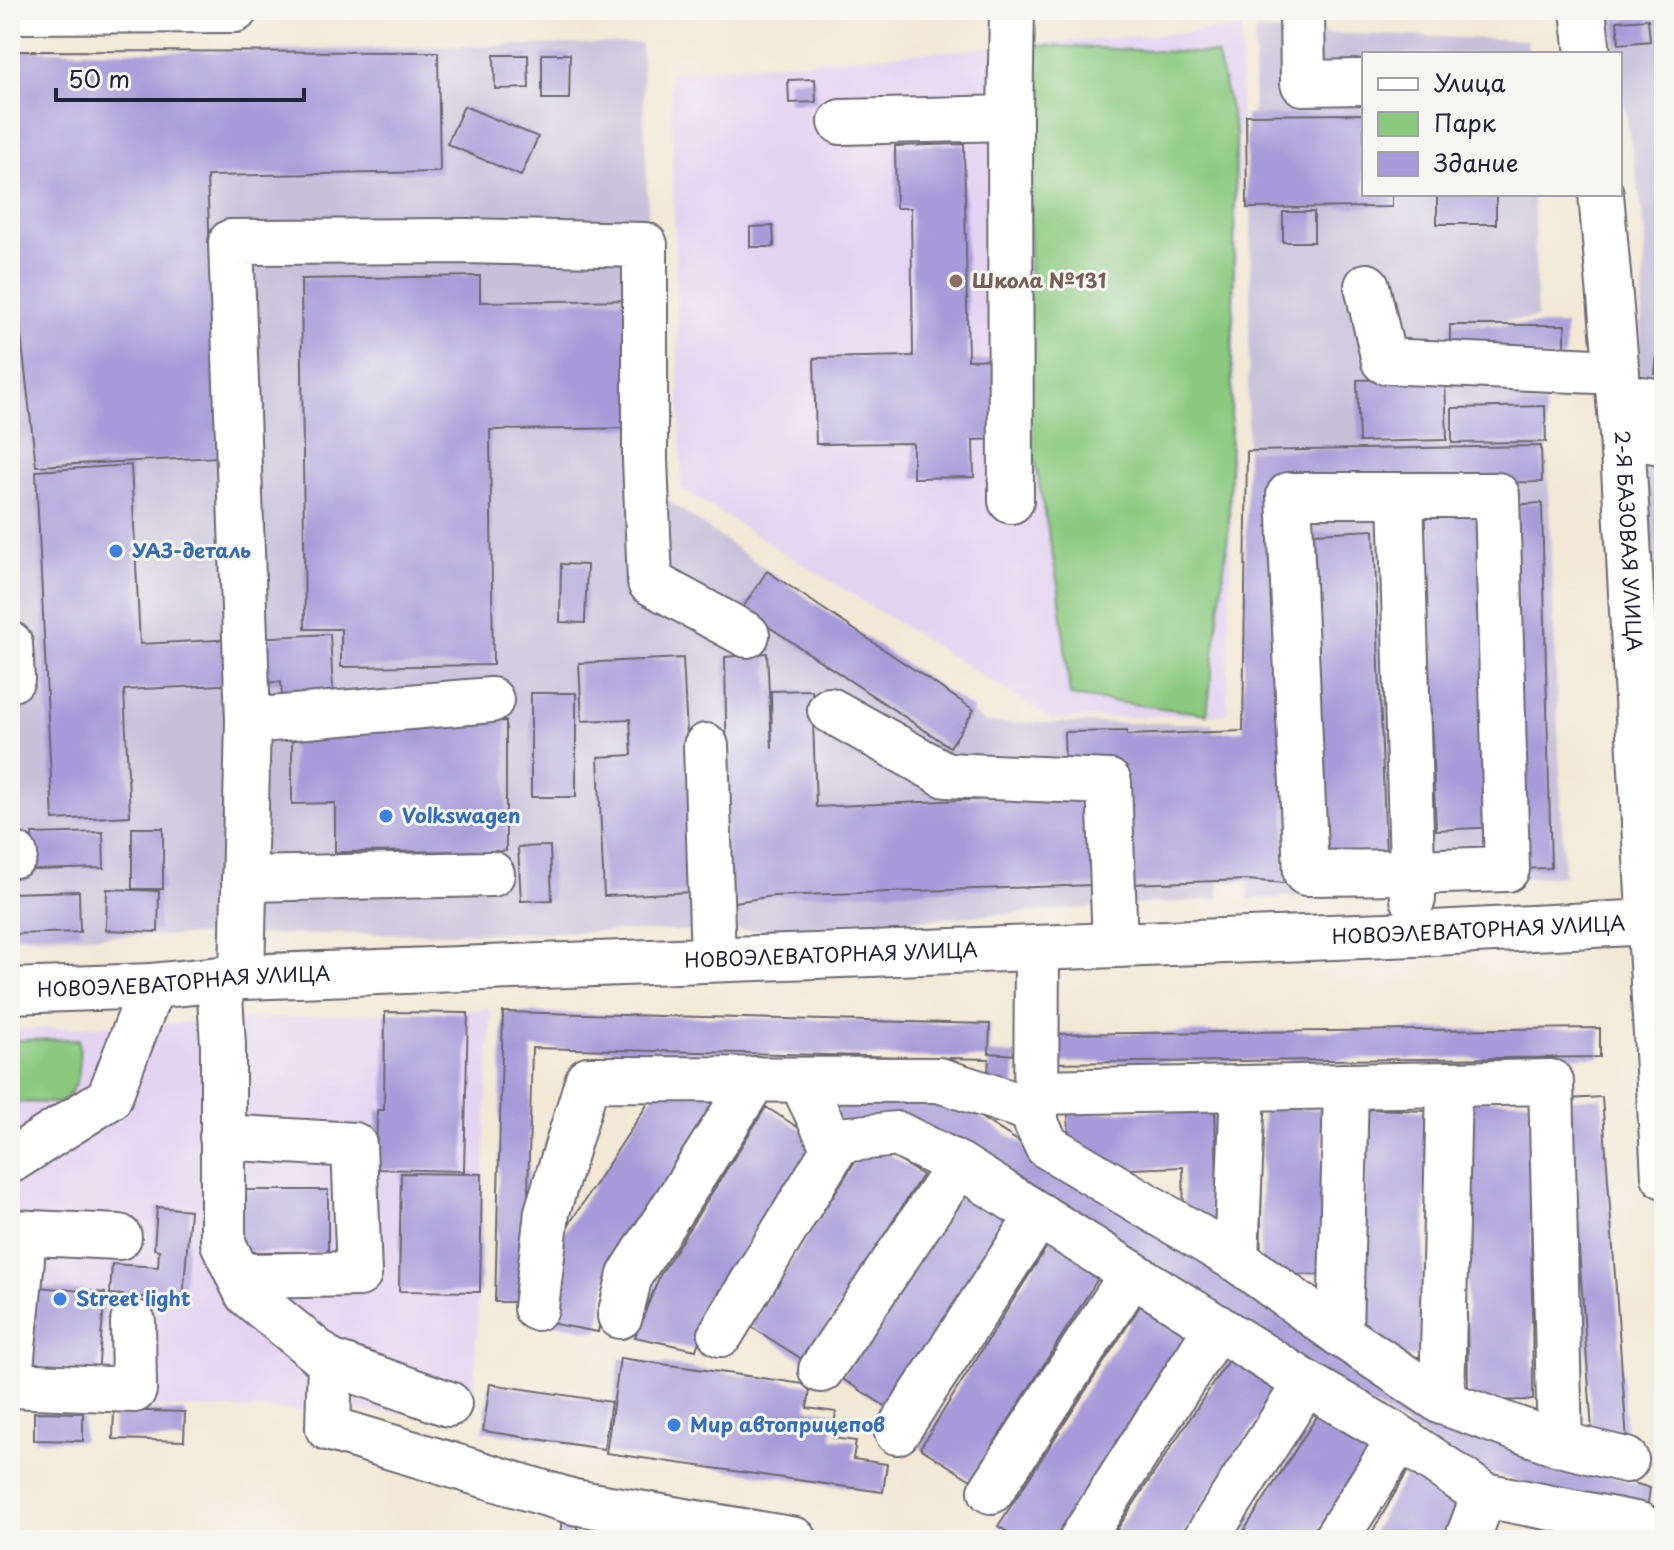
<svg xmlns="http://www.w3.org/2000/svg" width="1674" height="1550" font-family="'Playpen Sans',sans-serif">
<rect width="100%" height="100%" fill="#f6f6f2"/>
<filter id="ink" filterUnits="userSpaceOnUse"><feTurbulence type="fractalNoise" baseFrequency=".0125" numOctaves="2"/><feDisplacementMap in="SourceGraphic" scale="16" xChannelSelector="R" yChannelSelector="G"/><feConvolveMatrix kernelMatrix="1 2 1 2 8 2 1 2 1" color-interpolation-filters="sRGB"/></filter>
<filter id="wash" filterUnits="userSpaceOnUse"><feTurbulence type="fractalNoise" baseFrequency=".006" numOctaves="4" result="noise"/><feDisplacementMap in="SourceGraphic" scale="32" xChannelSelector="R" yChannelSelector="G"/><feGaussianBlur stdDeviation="1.8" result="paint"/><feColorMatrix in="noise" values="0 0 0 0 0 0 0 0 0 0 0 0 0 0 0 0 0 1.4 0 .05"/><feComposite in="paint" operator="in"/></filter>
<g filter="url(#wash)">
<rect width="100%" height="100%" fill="#f3e8d5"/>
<path fill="#e4d3f1" d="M1242,28L1227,714L1052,719L682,489L670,72Z
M491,1009L473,1414L10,1405V1030Z"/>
<path fill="#c6c0d9" d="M1609,10H1664V642L1637,412L1646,236L1620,79V54H1616Z
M1255,31L1527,40L1528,54H1364V194H1533L1537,318L1464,324L1565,325V356L1545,406L1564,875L1248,900L1247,451Z
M641,43L660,495L986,723H1213L1219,899L770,930L10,937V54Z"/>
<path fill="#8bc97f" stroke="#56765d" stroke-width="2" d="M1034,45L1217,54L1236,134L1229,526L1207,714L1070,696L1059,590L1028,423L1031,120Z
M79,1039C80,1067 83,1085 60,1103L10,1102V1040Z"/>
<g id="blocks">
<path fill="#a79cd9" d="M1648,19L1650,41L1619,44L1617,21Z
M10,51L438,52L440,172L207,176L218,457L36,466L16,292L10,293Z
M542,54H570L569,99H542Z
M494,55H528L529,88L495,89Z
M815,79L816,102L789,103L788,80Z
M464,106L538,137L521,176L447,144Z
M1364,114V194H1392V207L1247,208L1246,115Z
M964,144L968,360L1002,359L1003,439L973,440L974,477L913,478V443L816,444L814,358L913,356L911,208H896L895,146Z
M1437,194H1496V224H1437Z
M1283,212H1314V242H1283Z
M773,226L774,247H750V227Z
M480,276V302L638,300L639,428L490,430L493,665L341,667V629H305L301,279Z
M1662,301H1664V375L1655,374Z
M1450,325H1565V356L1450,357Z
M1445,378L1447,440L1359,442L1357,380Z
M1545,406L1546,442L1452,443V408Z
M1541,446L1542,482L1279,486L1285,883L1247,880L1130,884L1127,769L1065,770L1064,732L1127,731V735L1243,731L1247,451Z
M131,465L140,644L330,634L334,708L283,711L281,682L124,690L130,816L53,820L36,471Z
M1542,503L1551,868L1519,869L1505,505Z
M1484,511L1498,827L1436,830L1422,514Z
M1374,530L1386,855L1326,857L1314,533Z
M561,564L587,565L585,623L560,622Z
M767,571L974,710L950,747L742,609Z
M767,653L772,749L771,691L812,690L816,807L1089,794L1094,885L773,896L729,903L725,657Z
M683,658L695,892L604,896L598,757L632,755L630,719L582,721L579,663Z
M531,693H576V797H531Z
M506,721V851L335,852V803L292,804V722Z
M132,828H163V889H132Z
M103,832L104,868L33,870L32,834Z
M550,846L552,900L521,901L518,847Z
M107,889L159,891L158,932L106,930Z
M79,891L80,932L10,934V893Z
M385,1012L468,1013L464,1171L376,1169L377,1110H384Z
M503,1012L990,1024L989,1053L1016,1055L1014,1087L987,1085L989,1059L532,1048L525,1302H495Z
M1600,1028V1057L1044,1063V1034Z
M660,1085L727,1094L608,1274L598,1332L549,1323L558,1241Z
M836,1092L942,1093L1486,1437L1650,1488L1646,1519L1473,1468L923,1125L836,1126Z
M1602,1097L1627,1441L1593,1444L1568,1099Z
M1530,1100L1533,1400L1468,1401L1465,1101Z
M766,1107L816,1139L710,1307L696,1350L635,1337L660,1275Z
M1263,1108L1323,1109L1321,1275L1260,1274Z
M1215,1109L1218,1221L1184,1222L1183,1167L1104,1170L1069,1142L1068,1113Z
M1368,1109L1428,1111L1421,1357L1391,1356L1361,1343Z
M868,1141L922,1175L805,1361L750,1326Z
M401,1173L482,1174L480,1292L399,1291Z
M968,1182L1019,1215L893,1411L841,1378Z
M240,1190H328V1252H239Z
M157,1207L190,1210L183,1300L110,1294L112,1264L158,1267L159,1250L154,1249Z
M1053,1237L1104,1269L971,1480L920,1448Z
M38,1287L105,1293L98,1373L30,1367Z
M1146,1297L1193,1328L1056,1540H1020L998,1526Z
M1235,1350L1283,1381L1179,1540H1110Z
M620,1358L811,1385L807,1408L836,1412L832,1438L856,1441L853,1459L887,1464L883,1492L606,1453Z
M490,1384L611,1402L604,1449L483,1431Z
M114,1410L185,1412L184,1441L113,1439Z
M1321,1410L1374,1444L1313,1540H1238Z
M34,1412L83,1413V1441L34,1440Z
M1412,1464L1468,1496L1442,1540H1370L1368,1539Z
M562,1516L578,1518L576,1539L560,1537Z
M1546,1530L1660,1538V1540H1545Z
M1523,1533L1525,1540H1494V1538Z"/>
</g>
</g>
<g filter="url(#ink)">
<use href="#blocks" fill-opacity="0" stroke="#6b6771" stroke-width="2"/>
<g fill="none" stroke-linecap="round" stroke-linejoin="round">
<g stroke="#6b6771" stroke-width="48">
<g id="minor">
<path d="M1302,10L1303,83L1364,82"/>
<path d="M1583,10L1588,54"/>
<path d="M10,11L235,10"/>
<path d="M841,122L1010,118"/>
<path id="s1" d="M1601,194L1622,434L1664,1176"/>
<path d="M1367,286L1384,361L1617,372"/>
<path d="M1619,396L1664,402"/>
<path d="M1622,434L1664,443"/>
<path d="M1289,495H1497L1507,869L1412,872L1306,873Z"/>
<path d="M1401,495L1413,899"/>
<path d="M1011,501L1010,118L1012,10"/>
<path d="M10,644L12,679H10"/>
<path d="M830,710L946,775L1109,782L1115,945"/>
<path d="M248,721L231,242L465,241L645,245V460L650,582L747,635"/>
<path d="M706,746L713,959"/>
<path d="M10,855H15"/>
<path d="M244,879L492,874"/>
<path d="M1037,948L1036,1123L1047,1146L1236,1259L1340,1334L1442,1402L1560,1444L1626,1460"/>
<path d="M242,977L248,721L491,700"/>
<path d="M219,980L223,1045V1243L247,1294L330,1362L328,1428L574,1502L795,1540"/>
<path id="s2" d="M10,991L152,986L242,977L1414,934L1651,922"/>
<path d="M1036,1092L1551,1082L1560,1444"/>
<path d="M222,1137L354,1145L359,1274L239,1276"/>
<path d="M830,1141L897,1134L959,1165L1306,1383L1400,1438L1484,1495L1640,1525"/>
<path d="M10,1161L109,1098L152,986"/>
<path d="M10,1232L119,1237"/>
<path d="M10,1243L22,1259L10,1376"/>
<path d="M1236,1259L1243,1088"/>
<path d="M536,1308L547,1212L588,1079L939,1080L1036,1111"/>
<path d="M620,1316L630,1275L755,1079"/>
<path d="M721,1334L834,1149L801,1080"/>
<path d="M1340,1334L1346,1086"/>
<path d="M330,1362L449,1404"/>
<path d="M821,1370L959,1165"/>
<path d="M10,1385L134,1390L133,1322"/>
<path d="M1442,1402L1449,1084"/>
<path d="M897,1432L1039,1215"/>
<path d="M991,1491L1132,1274"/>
<path d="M1081,1540L1217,1327"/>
<path d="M1205,1540L1306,1383"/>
<path d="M1335,1540L1400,1438"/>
<path d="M1467,1540L1484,1495"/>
</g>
</g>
<use href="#minor" stroke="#fff" stroke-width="44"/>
</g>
</g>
<circle fill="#8d6e63" stroke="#f6f6f2" stroke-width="3" cx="956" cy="281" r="8"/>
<g fill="#3f7fe0" stroke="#f6f6f2" stroke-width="3">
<circle cx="116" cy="551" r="8"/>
<circle cx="386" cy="816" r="8"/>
<circle cx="60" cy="1299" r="8"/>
<circle cx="674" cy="1425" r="8"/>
</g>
<g text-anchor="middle" stroke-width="6" stroke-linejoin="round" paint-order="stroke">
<g font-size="20" font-weight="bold" fill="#785e54" stroke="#f6f6f2" text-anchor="start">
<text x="972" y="288">Школа №131</text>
</g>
<g font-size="20" fill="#22223b" stroke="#f6f6f2">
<text dy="7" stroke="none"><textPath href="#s1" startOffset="348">2-Я БАЗОВАЯ УЛИЦА</textPath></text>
<text dy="7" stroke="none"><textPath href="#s2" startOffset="1470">НОВОЭЛЕВАТОРНАЯ УЛИЦА</textPath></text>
<text dy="7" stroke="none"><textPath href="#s2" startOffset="822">НОВОЭЛЕВАТОРНАЯ УЛИЦА</textPath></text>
<text dy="7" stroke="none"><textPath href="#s2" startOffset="174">НОВОЭЛЕВАТОРНАЯ УЛИЦА</textPath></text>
</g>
<g font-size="20" font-weight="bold" fill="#366cbe" stroke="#f6f6f2" text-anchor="start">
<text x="132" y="558">УАЗ-деталь</text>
<text x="402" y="823">Volkswagen</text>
<text x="76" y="1306">Street light</text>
<text x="690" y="1432">Мир автоприцепов</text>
</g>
</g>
<rect width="1674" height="1550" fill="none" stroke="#f6f6f2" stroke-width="40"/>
<rect x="1362" y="52" width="260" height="144" fill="#f6f6f2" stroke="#a1a1a9" stroke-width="2"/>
<rect x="1378" y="78" width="40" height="12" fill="#ffffff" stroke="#a1a1a9" stroke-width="2"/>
<text x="1434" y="92" font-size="24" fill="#22223b">Улица</text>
<rect x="1378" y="112" width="40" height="24" fill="#8bc97f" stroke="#a1a1a9" stroke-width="2"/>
<text x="1434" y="132" font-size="24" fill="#22223b">Парк</text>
<rect x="1378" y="152" width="40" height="24" fill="#a79cd9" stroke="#a1a1a9" stroke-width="2"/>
<text x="1434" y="172" font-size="24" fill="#22223b">Здание</text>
<path d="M56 88v12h248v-12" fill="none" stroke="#22223b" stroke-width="4"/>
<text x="68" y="88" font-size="24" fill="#22223b" stroke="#f6f6f2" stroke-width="6" paint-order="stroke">50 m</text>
</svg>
